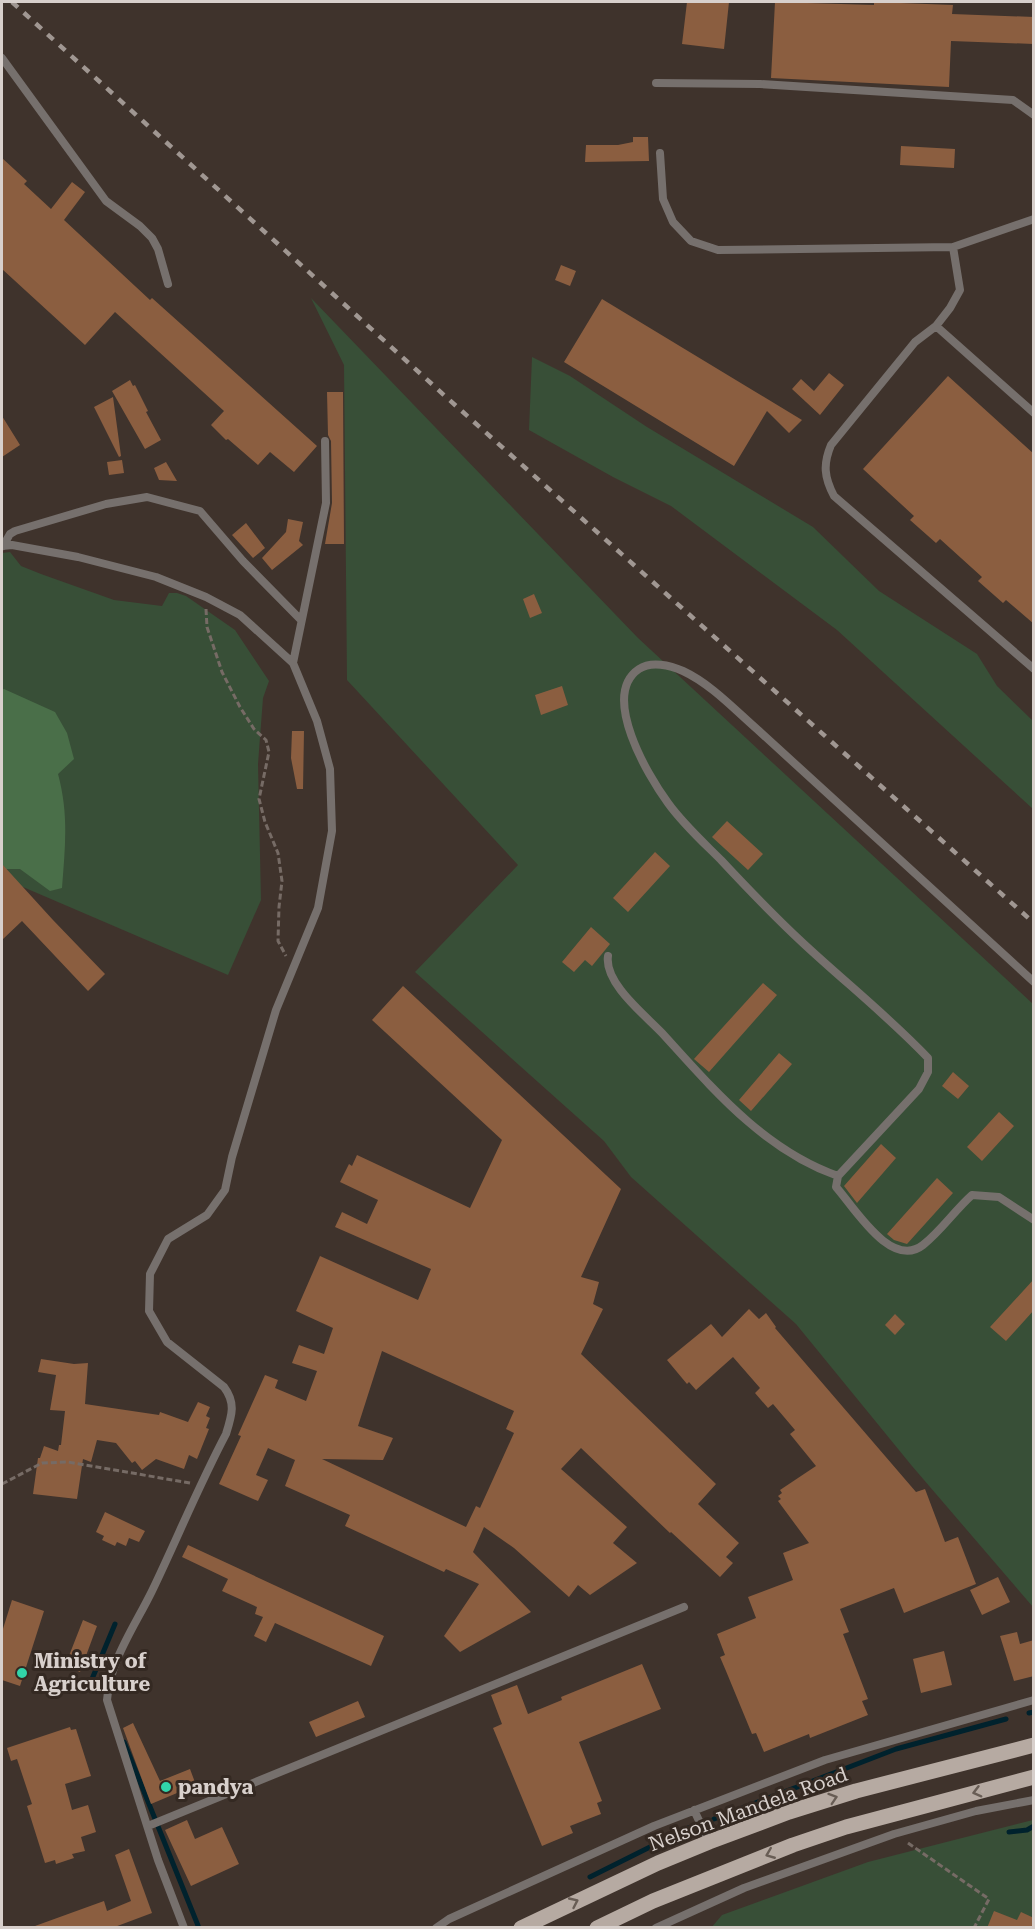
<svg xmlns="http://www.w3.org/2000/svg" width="1035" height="1929" font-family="'Roboto Serif',serif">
<rect width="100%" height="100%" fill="#3f332c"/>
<path fill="#384f37" d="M311,298L638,638L1033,1004V1607L912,1466L796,1324L631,1177L604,1141L415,972L518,865L347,680L344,365Z
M532,357L570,376L647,427L813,527L879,591L977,654L997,686L1033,721V809L837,630L671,506L613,477L529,430Z
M10,552L21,566L41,574L114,600L162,606L169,593H177L186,596L235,630L269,681L263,698L258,764L261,900L228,975L2,878V553Z
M1033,1820V1927L711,1928L722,1915L868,1862Z"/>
<path fill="#4a6f49" d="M4,689L55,712L67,733L74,759L58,774C69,815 65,847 62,888L50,891L20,869H2V690Z"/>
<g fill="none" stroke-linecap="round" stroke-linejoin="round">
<path stroke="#00222d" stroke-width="5" d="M83,1682L92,1679L115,1624
M1029,1713L1034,1712
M124,1742L199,1928
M714,1819L896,1749L1006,1719
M1009,1832L1027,1830L1034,1826
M590,1877L688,1828"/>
</g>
<path fill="#8b5e40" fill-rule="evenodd" d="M687,2H729L724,49L682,44Z
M775,2L874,5V2L953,5L952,14L1034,17V44L951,41L949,87L771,78Z
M633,137H648L649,161L585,162L586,145H618L633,142Z
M901,146L955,149L954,168L900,165Z
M2,158L27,181L24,184L51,209L72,182L85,192L64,220L150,300L152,298L317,446L294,472L270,452L258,465L228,439L226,440L211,425L224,411L115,312L85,345L2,269Z
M561,265L576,271L570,286L555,280Z
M602,299L754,391L802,420L789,433L767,411L734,466L564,362Z
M829,373L844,385L820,415L792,389L801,379L814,391Z
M948,376L1034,454V624L1006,600L1003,603L978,581L982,577L940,539L936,543L910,520L914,516L863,469Z
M130,380L133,386L135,385L148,411L146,412L161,440L145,449L112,391Z
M327,392H343L344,544H325L332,503L331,441L328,435Z
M113,397L121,456L119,457L94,407Z
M2,416L20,445L2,457Z
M122,460L124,473L109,475L107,462Z
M166,462L177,481L159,480L154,468Z
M288,519L303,522L299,541L303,545L272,570L262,558L286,532Z
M246,523L265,548L253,558L232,535Z
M534,594L542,613L530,618L523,599Z
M562,686L568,705L541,715L535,695Z
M292,731H304L303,789H297L291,758Z
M727,821L763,854L748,870L712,837Z
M655,852L670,866L628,912L613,898Z
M2,864L53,920L105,974L88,991L22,921L2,940Z
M591,927L610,944L592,966L585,960L574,972L562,962Z
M763,983L777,995L709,1072L694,1059Z
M403,986L621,1189L581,1277L599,1282L593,1304L603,1309L581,1354L716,1484L698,1504L739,1543L726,1557L733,1563L720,1577L671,1532L670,1533L581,1448L561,1469L627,1527L613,1543L637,1563L590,1595L578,1585L569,1597L514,1548L484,1527L473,1552L531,1612L460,1652L444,1636L479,1584L446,1569L444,1572L345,1526L350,1515L285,1486L295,1460L270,1449L268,1448L256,1475L268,1480L258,1501L219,1484L241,1436L238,1435L265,1375L278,1380L275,1388L306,1401L317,1371L292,1363L299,1345L324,1354L333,1328L296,1311L320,1256L418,1300L431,1269L335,1227L342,1212L367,1224L378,1200L340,1182L349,1164L352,1166L357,1155L470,1208L502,1140L372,1020ZM382,1351L514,1411L506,1429L514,1433L480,1508L476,1506L466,1527L322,1459L383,1460L393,1438L358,1426Z
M779,1053L792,1064L751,1111L739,1100Z
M953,1072L969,1086L958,1099L942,1086Z
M999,1112L1014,1126L982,1161L967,1147Z
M881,1144L896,1158L857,1203L844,1186Z
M937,1178L953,1193L907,1244L894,1240L887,1234Z
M1034,1279V1310L1006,1341L990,1327Z
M749,1309L759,1319L766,1313L776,1327L775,1328L916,1492L925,1489L945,1542L958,1537L976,1584L904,1613L894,1588L840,1609L849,1632L843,1634L868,1699L862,1701L868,1715L810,1738L809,1734L764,1752L756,1733L752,1734L726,1671L720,1657L725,1655L717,1634L756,1618L748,1597L793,1580L783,1553L809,1543L778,1501L781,1499L778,1496L782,1493L780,1490L816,1466L790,1434L795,1430L773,1404L768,1408L755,1393L760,1388L733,1357L696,1390L689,1382L687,1384L667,1360L711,1324L722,1337Z
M895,1314L905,1324L895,1335L885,1325Z
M41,1359L74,1364L88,1363L85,1404L159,1415L160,1412L188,1422L198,1402L210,1407L206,1416L210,1418L206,1428L209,1429L197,1459L189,1455L184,1469L156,1459L142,1470L135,1461L132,1463L116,1443L97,1440L91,1462L83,1459L77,1499L33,1494L38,1458H40L44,1446L58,1451L59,1445H61L65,1411L50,1410L56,1375L38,1372Z
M105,1512L145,1531L139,1542L129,1538L126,1546L117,1542L115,1546L102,1540L104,1536L96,1532Z
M188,1545L384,1636L371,1666L275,1623L266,1642L254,1636L263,1617L255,1614L257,1607L222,1591L228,1579L182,1557Z
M998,1577L1010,1602L982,1615L970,1590Z
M12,1600L44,1611L20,1686L2,1680V1632Z
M83,1620L97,1626L80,1672L65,1666Z
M1017,1632L1020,1644L1034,1640V1676L1014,1681L1000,1636Z
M944,1651L952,1685L921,1693L913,1659Z
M642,1664L661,1709L579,1742L602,1801L597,1803L601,1814L570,1826L573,1833L542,1846L493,1728L502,1724L491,1695L517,1685L528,1714L562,1700L561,1697Z
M358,1701L365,1717L316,1737L309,1722Z
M133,1723L160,1781L190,1769L196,1785L151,1804L123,1728Z
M70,1727L71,1730L76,1729L91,1776L65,1784L72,1810L88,1805L96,1832L81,1837L85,1851L72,1854L74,1858L56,1864L55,1860L45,1863L27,1806L32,1804L17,1759L11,1761L7,1748Z
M187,1820L195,1839L222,1827L239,1864L191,1886L165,1830Z
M129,1849L152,1913L112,1928H35V1926L104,1901L107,1911L131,1901L115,1855Z
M994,1911L1017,1920L1021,1912L1034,1918V1928H987Z"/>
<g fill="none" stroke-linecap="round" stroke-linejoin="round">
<path stroke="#766b65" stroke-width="3" stroke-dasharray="6 3" stroke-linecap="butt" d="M206,609L207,627L222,672L240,707L254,729L266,740L269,752L259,799L265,822L278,853L282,881L279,907L278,941L286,956
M2,1484L42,1463L68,1462L190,1483
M908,1843L989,1899L974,1928"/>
<path stroke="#76706d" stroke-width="8" d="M2,58L106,201L140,226L152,238L158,249L168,284
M656,83L760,84L1013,100L1034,115
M660,153L663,199L673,222L691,241L718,250L953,247L1034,219
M953,247L960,290L950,308L936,326L915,342L831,445C823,464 824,477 834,496L1034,669
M936,326L1034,413
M2,546L12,545L78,557L156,577L206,597L240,615L293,663L317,721L330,769L332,831L318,908L276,1010L232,1157L225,1190L207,1215L168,1239L150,1274L149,1311L167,1342L224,1387C236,1403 232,1415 226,1434C199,1485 177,1539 152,1591C135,1626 110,1660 107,1700L158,1860L184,1928
M3,546L10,534L15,531L106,504L147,497L200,511L243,561L301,620
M293,663L326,503L325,441
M608,956C604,983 645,1015 662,1033C713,1089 764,1150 838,1176
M1034,982L758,730C735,710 711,684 683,671C670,665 651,661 639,669C600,695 648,776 668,803C683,824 703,842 721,860C748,889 775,917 804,944C846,983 889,1017 928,1058V1072L919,1089L838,1176L836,1187C854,1207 891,1270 923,1245C941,1231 955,1210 972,1195L999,1197L1034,1220
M694,1810L709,1842
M148,1826L684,1607
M436,1928L449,1919L654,1826L825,1760L1034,1700
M656,1928L744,1888L894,1834L976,1811L1034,1800"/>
<path stroke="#b6aaa2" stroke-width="15" d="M521,1928L658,1863L709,1842L789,1812L856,1791L1034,1745
M597,1928L653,1901L793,1845L846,1827L1034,1777"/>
<path stroke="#a09792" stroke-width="4.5" stroke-dasharray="8 8" stroke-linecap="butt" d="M12,2L445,396L1034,923"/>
</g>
<defs><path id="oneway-chevron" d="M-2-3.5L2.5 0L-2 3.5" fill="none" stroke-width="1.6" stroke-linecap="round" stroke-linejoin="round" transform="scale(1.5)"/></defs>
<g stroke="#685d55">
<use href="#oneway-chevron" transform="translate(977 1792) rotate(165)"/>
<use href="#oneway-chevron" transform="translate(833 1798) rotate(-18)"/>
<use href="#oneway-chevron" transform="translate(770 1854) rotate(158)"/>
<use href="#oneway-chevron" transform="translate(574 1902) rotate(-25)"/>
</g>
<g fill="#31d4a9" stroke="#342922" stroke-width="2">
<circle cx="22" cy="1673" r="6"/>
<circle cx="166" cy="1787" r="6"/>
</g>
<g text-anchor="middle" stroke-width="6" stroke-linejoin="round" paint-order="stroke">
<g font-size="20" font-weight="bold" fill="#d8d0cc" stroke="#342922" text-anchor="start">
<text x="34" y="1668">Ministry of<tspan x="34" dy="23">Agriculture</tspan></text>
<text x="178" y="1794">pandya</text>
</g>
<g font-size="20" fill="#d8d0cc" stroke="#342922">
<text transform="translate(748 1809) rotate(-20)" y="7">Nelson Mandela Road</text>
</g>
</g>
<rect width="1035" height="1929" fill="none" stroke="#d8d0cc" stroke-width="6"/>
</svg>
